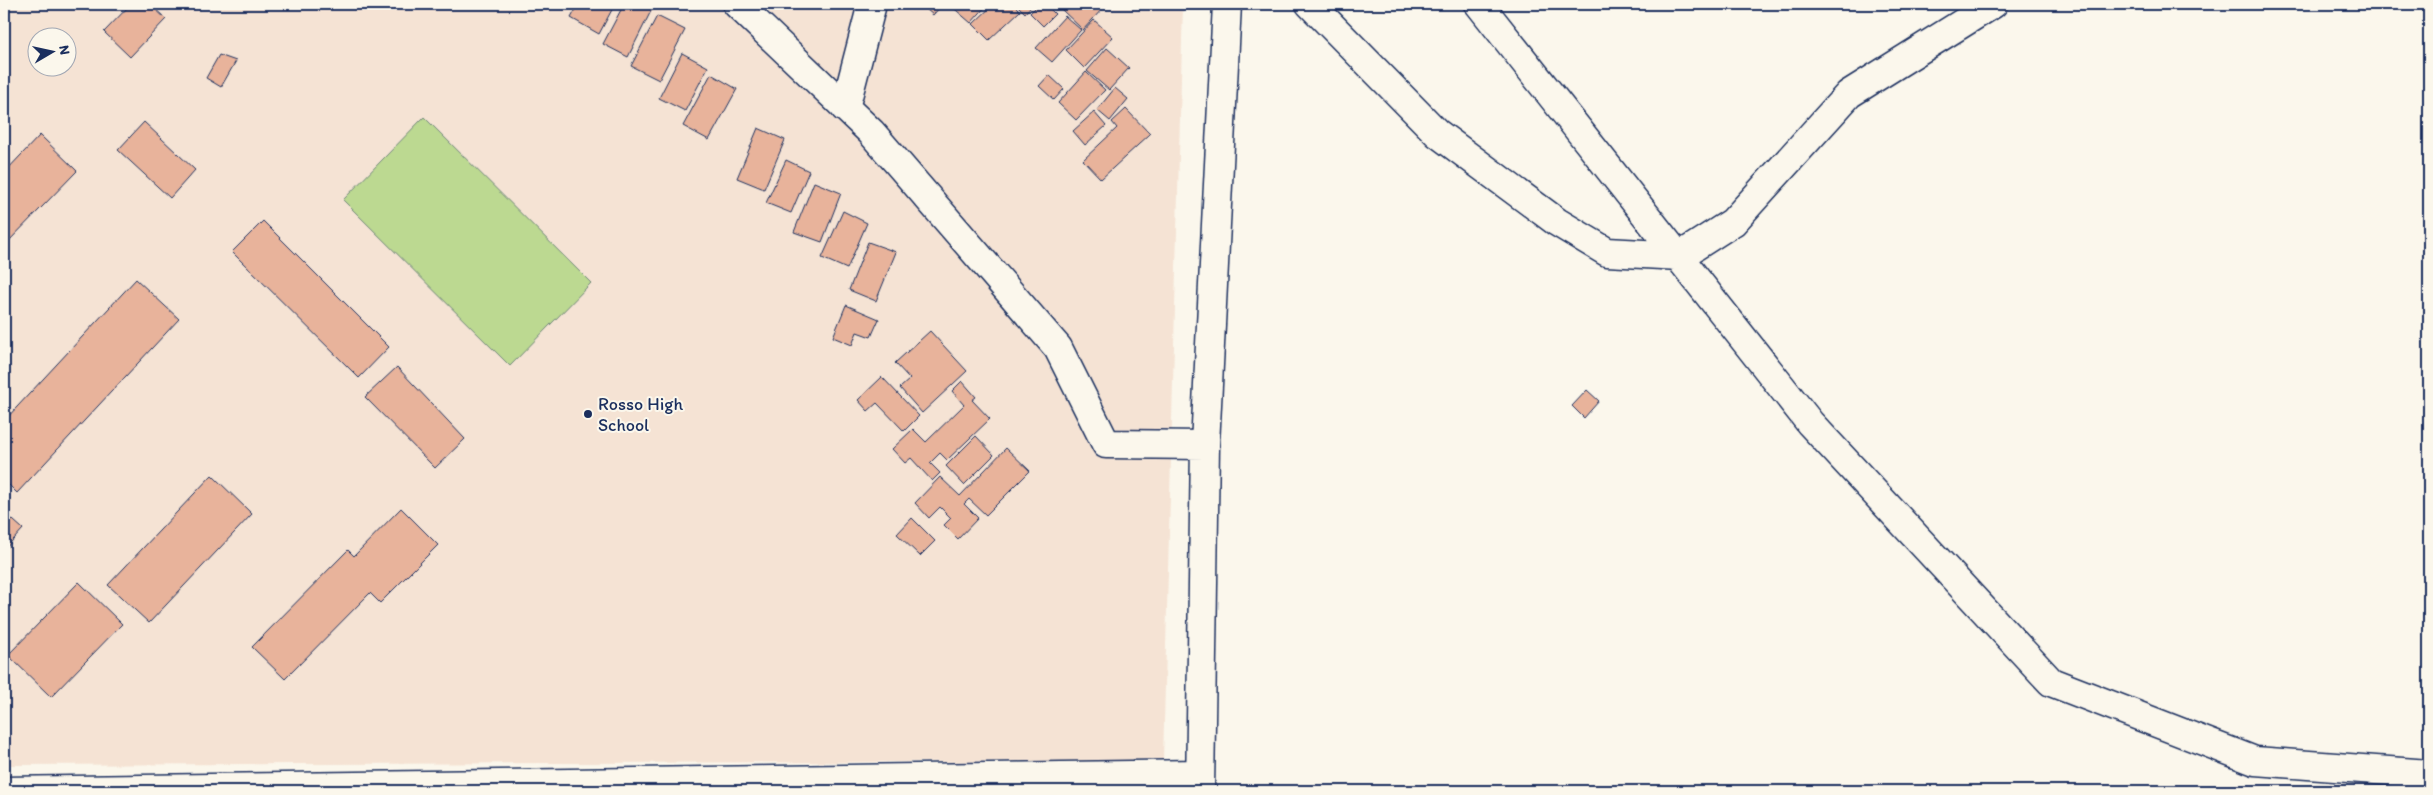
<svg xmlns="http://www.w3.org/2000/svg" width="2433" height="795" font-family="Itim,sans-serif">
<rect width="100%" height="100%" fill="#fbf7ec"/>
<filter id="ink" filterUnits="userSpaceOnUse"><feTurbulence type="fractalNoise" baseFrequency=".02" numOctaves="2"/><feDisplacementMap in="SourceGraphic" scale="10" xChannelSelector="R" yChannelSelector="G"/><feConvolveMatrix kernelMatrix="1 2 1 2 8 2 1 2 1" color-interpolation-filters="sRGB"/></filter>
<g filter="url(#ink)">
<path fill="#f5e3d4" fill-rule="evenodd" d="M4,4H1183L1163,761L4,765ZM38,38H68V68H38Z"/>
<path fill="#bcd991" stroke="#6c8478" d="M424,117L591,283L510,366L343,200Z"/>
<path fill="#e8b39b" stroke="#1b2f5e" d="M131,4H150L166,19L130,57L104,32Z
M579,4H615L599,34L571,18Z
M624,4H648L653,7L628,57L603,44Z
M920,4H943L933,15Z
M949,4H988L971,23Z
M994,4H1013L1020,11L989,40L973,24Z
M1016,4H1033L1025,13Z
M1039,4H1045L1055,14L1043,26L1030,13Z
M1050,4H1063L1056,10Z
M1066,4H1099L1103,8L1083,30L1061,9Z
M657,16L685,30L659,80L631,66Z
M1065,16L1081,30L1052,62L1036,48Z
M1094,20L1113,37L1084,68L1066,50Z
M1107,48L1129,68L1109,90L1087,71Z
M682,53L708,67L685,111L659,98Z
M219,55L236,61L221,87L206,78Z
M1086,72L1105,90L1076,120L1058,103Z
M711,74L737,89L709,140L683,126Z
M1049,75L1064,89L1054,100L1039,86Z
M1115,88L1128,99L1110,121L1097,110Z
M1126,109L1150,134L1101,179L1083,160L1117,128L1112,122Z
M1094,112L1106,126L1085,145L1073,131Z
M144,122L195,170L170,198L118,150Z
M758,128L785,140L764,189L737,178Z
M40,135L77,171L4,246V173Z
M786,160L809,171L791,213L766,203Z
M814,182L841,193L822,242L794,232Z
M843,211L867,223L847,269L822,258Z
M263,221L389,347L359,378L232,252Z
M868,242L896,252L876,301L849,290Z
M136,279L179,319L17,493L4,480V421Z
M846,305L879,319L871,337L857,332L852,345L833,337Z
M930,331L967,371L922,413L900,388L910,379L895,363Z
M397,367L465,439L435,468L365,397Z
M882,377L919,416L904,431L877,403L868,411L858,400Z
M962,381L976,397L972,400L990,419L947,460L940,453L930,463L940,473L932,481L911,458L905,463L892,449L913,429L926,442L964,405L952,391Z
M1587,390L1599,401L1584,418L1572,406Z
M976,436L994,455L964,485L946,466Z
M1006,448L1030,471L986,515L969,499L964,504L978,518L958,539L944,525L951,518L940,507L929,518L915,503L940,477L960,496Z
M212,475L252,514L149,623L108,585Z
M401,508L438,545L380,603L370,593L285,679L252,647L348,550L354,556Z
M4,512L23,529L4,550Z
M912,518L935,541L920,556L897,534Z
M79,582L122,624L51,697L8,655Z"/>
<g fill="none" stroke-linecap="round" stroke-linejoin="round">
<g stroke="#1b2f5e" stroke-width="31">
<path id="minor" d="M737,4L871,132L1058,348L1106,444L1205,445
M1310,4L1437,133L1557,222L1607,252L1680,256L1733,222L1849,94L1993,4
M1479,4L1810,423L2051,682L2255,761L2429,774
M845,108L872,4
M4,791L1200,774
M1200,791L1205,445L1227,4"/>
</g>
<use href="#minor" stroke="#fbf7ec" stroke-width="28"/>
</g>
</g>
<circle fill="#1b2f5e" stroke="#fbf7ec" stroke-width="2" cx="588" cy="414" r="5"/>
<g text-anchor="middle" stroke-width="4" stroke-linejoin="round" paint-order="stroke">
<g font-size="18" fill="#1b2f5e" stroke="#fbf7ec" text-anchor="start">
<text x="598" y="410">Rosso High<tspan x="598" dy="21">School</tspan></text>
</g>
</g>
<rect width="2433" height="795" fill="none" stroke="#fbf7ec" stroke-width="20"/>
<rect x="10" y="10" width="2413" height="775" fill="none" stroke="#1b2f5e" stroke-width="2" filter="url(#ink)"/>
<g transform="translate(52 52) rotate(81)"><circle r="24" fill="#fbf7ec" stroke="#a1a7b3"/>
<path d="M0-4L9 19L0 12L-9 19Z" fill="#1b2f5e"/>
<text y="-8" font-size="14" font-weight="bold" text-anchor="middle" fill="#1b2f5e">N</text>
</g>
</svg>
